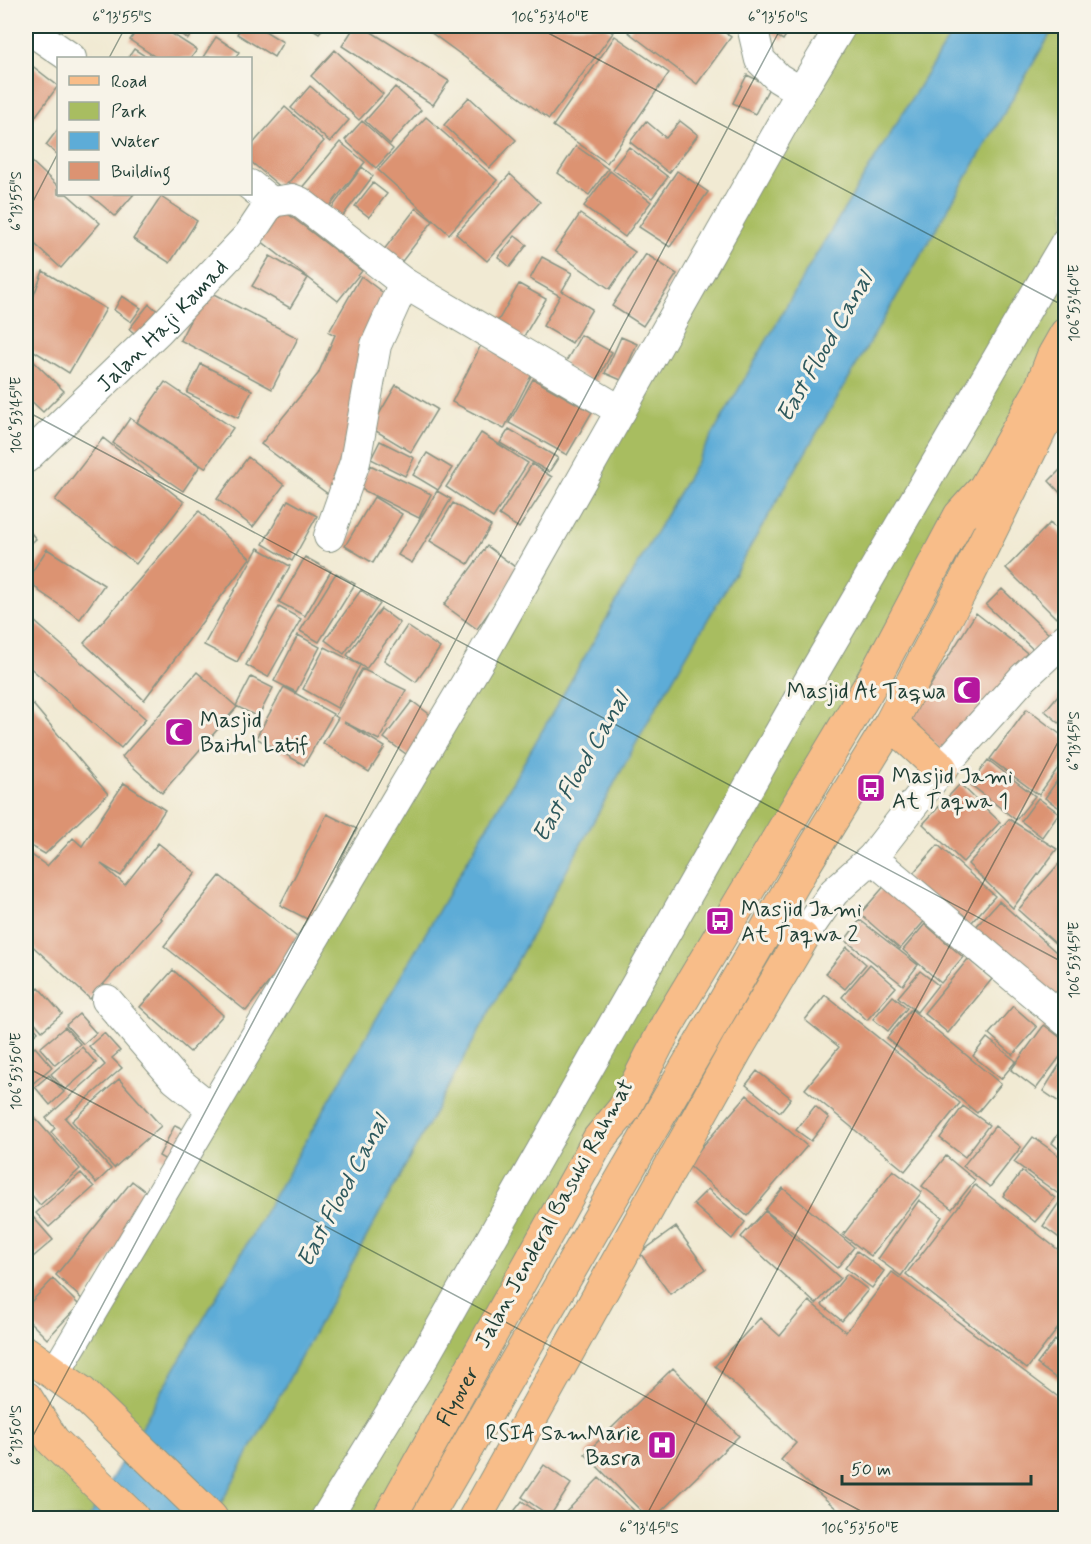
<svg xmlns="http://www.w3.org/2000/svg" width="1091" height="1544" font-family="Mynerve,sans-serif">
<rect width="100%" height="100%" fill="#f7f3e8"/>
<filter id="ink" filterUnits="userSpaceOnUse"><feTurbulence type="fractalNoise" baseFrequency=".0167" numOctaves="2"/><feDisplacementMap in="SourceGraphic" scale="12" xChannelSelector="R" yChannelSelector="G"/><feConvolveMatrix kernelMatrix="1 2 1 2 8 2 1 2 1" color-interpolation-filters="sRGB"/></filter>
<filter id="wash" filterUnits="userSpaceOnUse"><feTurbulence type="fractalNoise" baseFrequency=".008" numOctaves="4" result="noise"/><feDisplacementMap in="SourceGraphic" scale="24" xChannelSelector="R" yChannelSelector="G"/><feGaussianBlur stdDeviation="1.35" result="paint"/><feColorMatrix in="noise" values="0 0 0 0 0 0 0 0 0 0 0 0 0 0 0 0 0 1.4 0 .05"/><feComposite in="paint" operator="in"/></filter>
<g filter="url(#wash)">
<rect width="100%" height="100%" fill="#f1ead3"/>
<path fill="#a8bd61" stroke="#647d4a" stroke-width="1.5" d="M845,26H1065V334L380,1518H209L55,1373Z
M26,1402L133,1518H26Z"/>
<path fill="#5dacd7" stroke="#3e7486" stroke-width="1.5" d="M956,26H1055L650,718L213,1518H89L813,260Z"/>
<g id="blocks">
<path fill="#dc9372" d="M140,26H160L197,50L191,58H157L130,40Z
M168,26H198L188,39Z
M242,26H257L283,42L274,57L237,34Z
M308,26H325L319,33Z
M355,26H362L449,81L433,105L342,46Z
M422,26H604L613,33L549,119Z
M633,26H716L731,37L697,84L628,32Z
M771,26H792L783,40L768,31Z
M615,36L669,73L607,163L553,126Z
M216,37L239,52L235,58L203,57Z
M134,49L148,58H128Z
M335,50L383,94L359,120L311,76Z
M26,61L58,86L26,129Z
M747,75L770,86L755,114L733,103Z
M310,86L349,120L330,142L291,108Z
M395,87L421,110L390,144L365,121Z
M469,97L516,140L490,168L444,125Z
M285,107L324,141L283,189L250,161V147Z
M426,117L497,180L449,234L378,170Z
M362,121L393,149L376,168L345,140Z
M646,121L666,138L680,121L698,135L669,173L630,142Z
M58,129V155L46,145Z
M340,142L365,162L321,217L295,196Z
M576,146L608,169L589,195L558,173Z
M629,147L668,177L652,198L612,169Z
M32,162L58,186V194H67L100,223L61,268L26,236V169Z
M362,167L373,176L336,225L325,217Z
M610,171L651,202L625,237L584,206Z
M677,171L708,192L670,247L639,227Z
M510,174L540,202L487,261L456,234Z
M373,183L387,194L369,217L355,206Z
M89,194H134L115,216Z
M161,197L197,221L170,263L133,239Z
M279,207L362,271L338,301L256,237Z
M416,208L433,221L393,273L376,260Z
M580,214L635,252L610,289L555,251Z
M515,236L527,245L510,267L498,257Z
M646,254L677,274L643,326L612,306Z
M270,256L308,278L290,308L252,286Z
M542,257L572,273L562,291L592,309L572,343L543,326L560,296L530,279Z
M43,271L106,309L69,373L26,346V316Z
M361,276L390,298L336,500L261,444L318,374L335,335L329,332Z
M519,284L546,299L520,343L494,328Z
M206,290L298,338L272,389L180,340Z
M122,296L141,308L131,322L114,310Z
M149,304L165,317L145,341L129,329Z
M581,335L612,352L596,383L564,365Z
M621,337L637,344L621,380L605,373Z
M481,345L533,372L504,429L452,402Z
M26,354L64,391L43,412L26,396Z
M201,364L252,390L238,418L187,393Z
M533,379L592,412L567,455L509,423Z
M165,382L233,428L205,468L137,422Z
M396,385L437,409L411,452L371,428Z
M130,418L200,466L183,491L113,443Z
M509,429L558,458L549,472L500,443Z
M481,433L528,463L493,518L446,487Z
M103,438L184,502L136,564L55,500Z
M380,441L414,458L405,476L371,459Z
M427,453L452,468L438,490L413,475Z
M248,457L284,485L253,527L217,499Z
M532,464L552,477L519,528L499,515Z
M370,465L431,494L419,518L359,488Z
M1065,465V498L1049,481Z
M437,491L451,499L412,563L398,555Z
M374,497L402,514L373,563L345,546Z
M288,500L317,516L292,561L263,544Z
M453,503L491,526L468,564L430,541Z
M199,511L250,558L144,700L84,643Z
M1050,523L1065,538V608L1056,618L1006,568Z
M26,527L36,539L26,548Z
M487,546L519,570L477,629L444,605Z
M258,548L290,566L237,662L204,645Z
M47,549L104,585L80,619L39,591L28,578Z
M305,557L331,571L305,616L279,602Z
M336,573L355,584L319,642L300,631Z
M1002,589L1053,638L1038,654L986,605Z
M361,590L380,604L344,654L325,640Z
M279,607L301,619L268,677L246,665Z
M381,609L400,623L366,669L347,655Z
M976,613L1035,659L948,756L908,721Z
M26,614L146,719L121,748L26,664Z
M407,626L440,648L416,682L384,660Z
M298,635L320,647L296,692L274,681Z
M325,647L360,665L337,708L303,689Z
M362,669L406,690L379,740L344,722L385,747L369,772L323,743L338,718L335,716Z
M197,672L237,707L162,793L122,757Z
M251,677L273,688L258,717L236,706Z
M284,687L333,714L304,765L256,738Z
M1063,689L1065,691V728L1045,711Z
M26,696L108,794L45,854L26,843Z
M412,701L441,723L413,759L384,738Z
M1027,709L1065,738V758L1039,795L990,759Z
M988,760L1035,796L1016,820L970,784Z
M1061,775L1065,778L1064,811L1045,798Z
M124,783L165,810L121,876L101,864L125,885L158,843L196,873L160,918L162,919L90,999L26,940V851L47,866L73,838L82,846Z
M960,784L1000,822L963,862L923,824Z
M1038,798L1059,813L1042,837L1021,821Z
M327,814L357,829L309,920L280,905Z
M1009,819L1057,849L1013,908L968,864Z
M938,845L995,896L964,931L907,880Z
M1065,857V952L1018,910Z
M220,876L302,941L246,1011L164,946Z
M888,882L928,917L900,949L860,914Z
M999,901L1065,960V1005L973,930Z
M860,920L918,965L903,985L845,940Z
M925,924L963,957L941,983L903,950Z
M847,947L866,964L845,989L826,973Z
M968,959L992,979L948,1033L924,1013Z
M870,964L896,987L867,1020L842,997Z
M173,970L223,1015L190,1052L140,1007Z
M920,971L938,985L917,1012L898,997Z
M39,988L62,1014L42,1031L26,1012V1000Z
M825,995L960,1103L905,1171L805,1089L839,1047L805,1020Z
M893,996L907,1008L888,1031L873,1019Z
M1013,1006L1037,1027L1013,1055L989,1034Z
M911,1009L1001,1084L977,1113L887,1038Z
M79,1014L96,1033L83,1044L66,1025Z
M26,1018L38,1032L26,1042Z
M1044,1025L1065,1041V1050L1036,1089L1011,1070Z
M65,1027L80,1044L55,1065L40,1048Z
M104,1033L120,1051L112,1058L122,1068L65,1118L111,1169L96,1183L51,1132L55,1128L46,1118L105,1065L89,1046Z
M987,1038L1016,1061L1001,1079L973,1056Z
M35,1047L52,1067L31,1085L26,1079V1055Z
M82,1047L96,1063L65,1090L51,1074Z
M1065,1056V1106L1043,1091Z
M757,1071L791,1098L780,1112L746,1085Z
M49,1075L64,1092L50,1105L35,1087Z
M119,1079L161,1126L114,1168L72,1121Z
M747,1095L807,1146L747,1216L687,1164Z
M815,1106L829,1118L811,1141L796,1130Z
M963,1106L989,1125L965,1157L940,1138Z
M26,1108L80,1169L40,1205L26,1188Z
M1065,1124V1154L1052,1143Z
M175,1125L193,1134L176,1166L159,1156Z
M995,1126L1021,1147L990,1187L963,1166Z
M1033,1137L1065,1160V1188L1060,1195L1014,1162Z
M946,1156L975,1180L952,1209L922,1186Z
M893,1170L922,1192L871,1256L843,1235Z
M1022,1171L1055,1198L1035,1222L1003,1196Z
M81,1173L94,1187L49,1227L36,1213Z
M132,1181L151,1196L83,1300L56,1275Z
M975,1185L1065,1255V1319L1027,1369L906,1274Z
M783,1188L854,1247L837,1268L765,1210Z
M708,1189L745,1222L732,1239L693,1204Z
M1065,1194V1242L1043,1226Z
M919,1200L942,1217L901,1276L878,1259Z
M765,1211L840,1278L816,1304L741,1237Z
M33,1217L53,1240L26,1263V1223Z
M676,1227L706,1269L670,1294L640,1253Z
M857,1251L884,1271L872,1288L845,1268Z
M892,1272L1065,1402V1518H847L781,1460L796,1443L715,1366L760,1318L780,1336L809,1301L846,1332Z
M847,1274L868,1290L842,1321L822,1305Z
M53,1279L79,1305L47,1339L26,1318V1307Z
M1055,1340L1065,1348V1385L1037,1364Z
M673,1368L739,1436L654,1518H648L585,1454Z
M544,1465L571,1484L550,1516L522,1497Z
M599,1478L642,1518H560Z
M522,1501L545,1518H509Z"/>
</g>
</g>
<g filter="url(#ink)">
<use href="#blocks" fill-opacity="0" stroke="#889484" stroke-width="1.5"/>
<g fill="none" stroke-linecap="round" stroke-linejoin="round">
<g stroke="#889484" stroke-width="32">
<g id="minor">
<path d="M752,26L760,60L778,78L801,92"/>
<path d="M26,27L71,58"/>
<path d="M271,202L292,199L300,202L404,283L621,411"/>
<path id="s1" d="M26,458L158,331L249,235L271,202L250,185"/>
<path d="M329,536L355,462L376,345L404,283"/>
<path d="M872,858L1066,1021"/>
<path d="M802,938L834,892L872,858L941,769L1023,678L1066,638"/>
<path d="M107,1000L175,1079L212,1109"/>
<path d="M55,1373L481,658L801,92L841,26"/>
<path d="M326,1518L416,1371L813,674L1066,242"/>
</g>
</g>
<g stroke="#889484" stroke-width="35">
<path id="major" d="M891,723L941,769
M667,1025L872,682L960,516L985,488L1040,391L1053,357L1066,334
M26,1353L82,1393L211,1518
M26,1398L53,1441L133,1518
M426,1518L801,870L891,723L968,576L1041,428L1066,389
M475,1518L737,1048L802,938L772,922"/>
</g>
<use href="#minor" stroke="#fff" stroke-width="30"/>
<use href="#major" stroke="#f8bd89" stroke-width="33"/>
<g stroke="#889484" stroke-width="35" stroke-linecap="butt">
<g id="major-bridge">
<path id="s2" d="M389,1518L599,1139L624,1109L667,1025"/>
</g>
</g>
<use href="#major-bridge" stroke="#f8bd89" stroke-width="33"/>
</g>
</g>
<path fill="none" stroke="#1f3d34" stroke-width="1.5" stroke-opacity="0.45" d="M535,26L1066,307M109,58L126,26M26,215L58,153M26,411L1066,964M26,1067L874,1518M26,1449L782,26M645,1518L1066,727"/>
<defs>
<g id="mosque-square" transform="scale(1.5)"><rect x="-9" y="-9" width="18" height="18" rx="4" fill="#b5179e" stroke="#f7f3e8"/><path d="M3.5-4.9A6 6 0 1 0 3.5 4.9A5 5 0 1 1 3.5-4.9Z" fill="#fff"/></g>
<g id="bus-square" transform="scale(1.5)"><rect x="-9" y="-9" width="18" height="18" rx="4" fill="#b5179e" stroke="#f7f3e8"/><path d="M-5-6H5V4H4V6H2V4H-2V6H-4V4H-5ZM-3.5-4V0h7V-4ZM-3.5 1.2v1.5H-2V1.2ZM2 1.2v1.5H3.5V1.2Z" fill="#fff"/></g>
<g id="hospital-square" transform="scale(1.5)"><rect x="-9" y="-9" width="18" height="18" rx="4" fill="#b5179e" stroke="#f7f3e8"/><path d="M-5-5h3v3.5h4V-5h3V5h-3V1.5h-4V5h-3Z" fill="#fff"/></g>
</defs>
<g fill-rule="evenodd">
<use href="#mosque-square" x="967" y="690"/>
<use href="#mosque-square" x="179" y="732"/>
<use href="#bus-square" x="871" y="788"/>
<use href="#bus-square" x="720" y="921"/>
<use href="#hospital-square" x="662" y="1445"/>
</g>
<g text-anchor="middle" stroke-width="6" stroke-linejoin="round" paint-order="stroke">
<g font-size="22" fill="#1f3d34" stroke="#f7f3e8">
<text dy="8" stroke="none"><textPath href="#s1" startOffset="190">Jalan Haji Kamad</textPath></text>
<text transform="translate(553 1213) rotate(-61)" y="8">Jalan Jenderal Basuki Rahmat</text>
<text dy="8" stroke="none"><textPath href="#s2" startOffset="140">Flyover</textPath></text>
</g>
<g font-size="22" fill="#1f3d34" stroke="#f7f3e8" text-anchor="start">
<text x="946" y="698" text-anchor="end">Masjid At Taqwa</text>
<text x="200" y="727">Masjid<tspan x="200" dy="25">Baitul Latif</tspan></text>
<text x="892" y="783">Masjid Jami<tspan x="892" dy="25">At Taqwa 1</tspan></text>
<text x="741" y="916">Masjid Jami<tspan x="741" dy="25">At Taqwa 2</tspan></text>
<text x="641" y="1440" text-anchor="end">RSIA SamMarie<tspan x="641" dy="25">Basra</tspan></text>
</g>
<g font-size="24" font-style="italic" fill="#2e595d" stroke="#f7f3e8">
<text transform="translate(824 347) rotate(-60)" y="8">East Flood Canal</text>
<text transform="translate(580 767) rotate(-60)" y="8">East Flood Canal</text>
<text transform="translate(342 1191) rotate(-62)" y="8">East Flood Canal</text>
</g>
</g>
<rect width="1091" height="1544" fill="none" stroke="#f7f3e8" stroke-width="66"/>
<rect x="57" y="57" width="195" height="138" fill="#f7f3e8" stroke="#a1aaa0" stroke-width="1.5"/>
<rect x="69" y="76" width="30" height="9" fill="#f8bd89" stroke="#a1aaa0" stroke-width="1.5"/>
<text x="111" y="87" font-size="18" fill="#1f3d34">Road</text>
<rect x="69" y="102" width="30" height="18" fill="#a8bd61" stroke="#a1aaa0" stroke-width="1.5"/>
<text x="111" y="117" font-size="18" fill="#1f3d34">Park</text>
<rect x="69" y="132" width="30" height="18" fill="#5dacd7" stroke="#a1aaa0" stroke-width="1.5"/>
<text x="111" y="147" font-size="18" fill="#1f3d34">Water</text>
<rect x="69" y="162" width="30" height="18" fill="#dc9372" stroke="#a1aaa0" stroke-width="1.5"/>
<text x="111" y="177" font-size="18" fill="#1f3d34">Building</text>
<path d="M842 1475v9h189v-9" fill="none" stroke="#1f3d34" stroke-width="3"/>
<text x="851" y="1475" font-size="18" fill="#1f3d34" stroke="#f7f3e8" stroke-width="4.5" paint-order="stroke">50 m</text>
<rect x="33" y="33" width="1025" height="1478" fill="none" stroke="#1f3d34" stroke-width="2"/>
<g font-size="15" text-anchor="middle" fill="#1f3d34">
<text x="122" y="22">6°13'55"S</text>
<text x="550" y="22">106°53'40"E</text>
<text x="778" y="22">6°13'50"S</text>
<text transform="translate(16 201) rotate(-90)" y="5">6°13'55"S</text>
<text transform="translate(1074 303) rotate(-90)" y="5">106°53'40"E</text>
<text transform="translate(16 415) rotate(-90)" y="5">106°53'45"E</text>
<text transform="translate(1074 741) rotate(-90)" y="5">6°13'45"S</text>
<text transform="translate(1074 960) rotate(-90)" y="5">106°53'45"E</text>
<text transform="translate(16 1071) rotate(-90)" y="5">106°53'50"E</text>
<text transform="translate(16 1435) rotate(-90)" y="5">6°13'50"S</text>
<text x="649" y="1533">6°13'45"S</text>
<text x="860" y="1533">106°53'50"E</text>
</g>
</svg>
